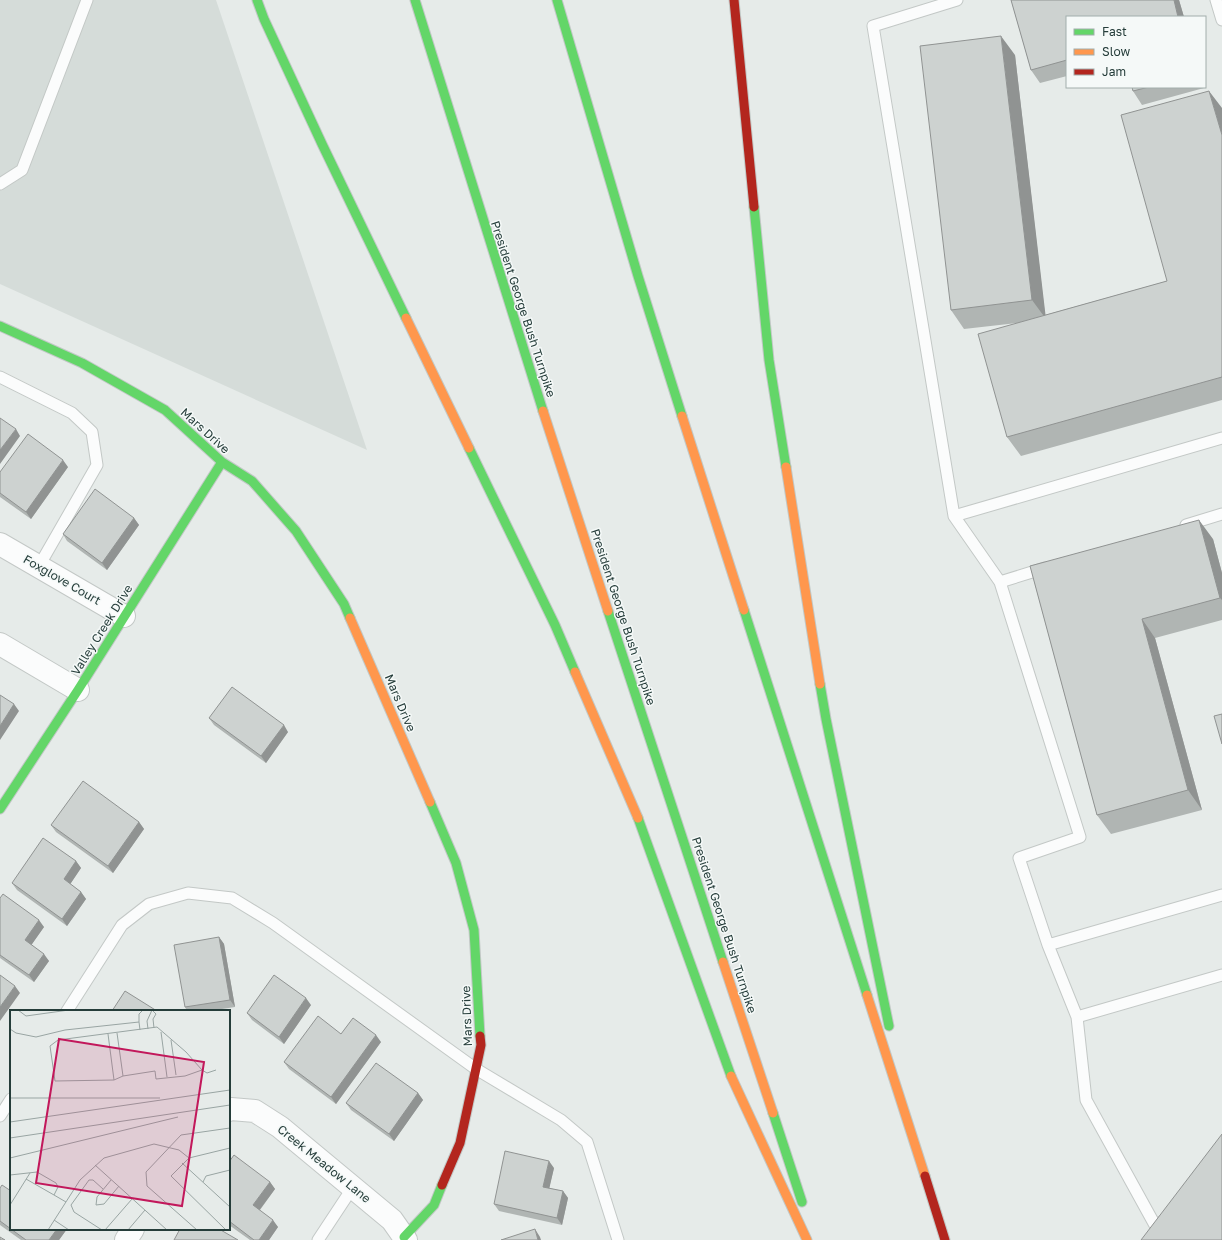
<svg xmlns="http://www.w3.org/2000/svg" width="1222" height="1240" font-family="'Golos Text',sans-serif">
<rect width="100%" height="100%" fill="#e6ebe9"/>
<path fill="#d5dcd9" d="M0,0H216L367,450L0,284Z"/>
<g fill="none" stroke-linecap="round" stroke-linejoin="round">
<g stroke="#c3c8c6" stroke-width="13">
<path id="lane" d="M957,0L873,26L954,516L1000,582L1080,837L1019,858L1048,945L1077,1017L1086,1100L1156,1227L1163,1221
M1216,0L1222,20
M0,184L22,170L87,0
M0,377L72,413L92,432L97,465L39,566
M954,516L1222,438
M1186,525L1222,514
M1000,582L1045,568
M1048,945L1222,895
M67,1011L122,925L149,904L188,893L232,898L273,923L476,1069L561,1120L587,1142L618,1240
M1077,1017L1222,975
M0,1116L11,1099
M318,1240L353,1187"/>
</g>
<g stroke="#c3c8c6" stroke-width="24">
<path id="street" d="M0,544L124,616
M0,644L78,690
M229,1110L231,1109L255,1111L280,1127L392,1220L406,1240
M126,1240L133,1229"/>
</g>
<g stroke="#c2c8c6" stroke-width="11">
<path id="fast" d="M257,0L264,19L322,144L406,318
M415,0L543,411
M557,0L638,276L682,416
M754,207L769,360L786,467
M0,326L82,363L165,410L222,462L252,481L296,531L344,604L350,618
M469,448L555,625L575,672
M744,610L867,995
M608,611L723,962
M820,684L826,719L889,1026
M430,802L456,863L474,930L480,1036
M0,809L78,690L222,462
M638,818L731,1076
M773,1113L802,1202
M404,1237L434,1205L442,1185"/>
</g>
<g stroke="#c2c8c6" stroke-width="11">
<path id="slow" d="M406,318L469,448
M543,411L608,611
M682,416L744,610
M786,467L820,684
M350,618L430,802
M575,672L638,818
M723,962L773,1113
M867,995L925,1176
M731,1076L807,1240"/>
</g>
<g stroke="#c2c8c6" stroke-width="11">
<path id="jam" d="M734,0L754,207
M925,1176L945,1240
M442,1185L460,1143L481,1045L480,1036"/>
</g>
<use href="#lane" stroke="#fbfcfc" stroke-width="11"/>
<use href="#street" stroke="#fbfcfc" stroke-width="22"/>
<use href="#fast" stroke="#63d668" stroke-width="9"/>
<use href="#slow" stroke="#ff974d" stroke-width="9"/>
<use href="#jam" stroke="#b3261e" stroke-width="9"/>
</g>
<path fill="#b0b5b3" d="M1011,0H1179L1184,17H1067V76L1040,83L1031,70Z
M1015,55L1045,315L1167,281L1222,108V400L1021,456L1007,437L1017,323L964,329L951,310Z
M1132,87H1203L1204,88L1142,105L1133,91Z
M68,467L31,519L0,497V472Z
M134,518L139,525L107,570L67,541L63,534Z
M1213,539L1222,573V620L1155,638L1202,810L1111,834L1097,815L1030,566Z
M209,718L288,732L266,763L214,725Z
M139,822L144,829L113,873L56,832L51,825Z
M76,861L81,868L70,884L81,892L86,899L67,926L17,890L12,883Z
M0,898L44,927L31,945L49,961L34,982L0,958Z
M219,937L224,944L235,1007L209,1011H187L185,1007Z
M311,1005L284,1044L252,1020L247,1013Z
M341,1034L381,1042L336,1104L289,1069L284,1062Z
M418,1093L423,1100L394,1141L351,1110L346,1103Z
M229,1162L270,1182L275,1189L260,1210L278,1227L269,1240H250L229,1225Z
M554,1168L549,1188L563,1191L568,1198L562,1225L499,1211L494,1204Z
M0,1188L11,1191L67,1229L59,1240H21L0,1225Z"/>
<path fill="#909392" d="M1174,0H1179L1184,17H1178Z
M1001,36L1015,55L1046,319L1032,300Z
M1209,91L1222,108V135Z
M16,429L20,436L0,464V450Z
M63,460L68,467L31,519L26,512Z
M134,518L139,525L107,570L102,563Z
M1199,520L1213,539L1222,573V600L1220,598Z
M1142,619L1155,638L1202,810L1188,790Z
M14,704L19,711L0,740V726Z
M284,725L288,732L266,763L261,756Z
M139,822L144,829L113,873L108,866Z
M76,861L81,868L69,886L64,879Z
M81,892L86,899L67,926L62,919Z
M39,920L44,927L30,947L25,940Z
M219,937L224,944L235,1007L230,1000Z
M44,954L49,961L34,982L29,975Z
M15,986L20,993L0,1021V1007Z
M306,998L311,1005L284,1044L279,1037Z
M376,1035L381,1042L336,1104L331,1097Z
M418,1093L423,1100L394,1141L389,1134Z
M549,1161L554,1168L548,1194L543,1187Z
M270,1182L275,1189L258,1212L253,1205Z
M563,1191L568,1198L562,1225L557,1218Z
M273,1220L278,1227L269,1240H259Z
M57,1229H67L59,1240H49Z
M535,1229L540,1237L541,1240H538Z"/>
<path fill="#cdd2d0" stroke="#909392" d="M1011,0H1174L1178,17H1067V60L1031,70Z
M1001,36L1032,300L951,310L920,46Z
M1132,87H1149L1133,91Z
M1209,91L1222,135V377L1007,437L978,334L1167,281L1121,115Z
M0,418L16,429L0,450Z
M28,434L63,460L26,512L0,493V472Z
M95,489L134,518L102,563L63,534Z
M1199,520L1220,598L1142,619L1188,790L1097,815L1030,566Z
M232,687L284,725L261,756L209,718Z
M0,695L14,704L0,726Z
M1222,714V744L1214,716Z
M83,781L139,822L108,866L51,825Z
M43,838L76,861L64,879L81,892L62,919L12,883Z
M3,894L39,920L25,940L44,954L29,975L0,955V898Z
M219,937L230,1000L185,1007L174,945Z
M0,975L15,986L0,1007Z
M274,975L306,998L279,1037L247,1013Z
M125,991L157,1011H112Z
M318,1016L341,1034L353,1018L376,1035L331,1097L284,1062Z
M376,1063L418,1093L389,1134L346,1103Z
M1222,1134V1240H1141Z
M505,1151L549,1161L543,1187L563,1191L557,1218L494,1204Z
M234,1155L270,1182L253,1205L273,1220L259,1240H254L229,1221V1162Z
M2,1185L11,1191V1229H57L49,1240H26L0,1221V1188Z
M180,1229H219L238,1240H174Z
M535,1229L538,1240H501Z
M0,1237L5,1240H0Z"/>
<g text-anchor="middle" stroke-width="3" stroke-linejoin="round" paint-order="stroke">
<g font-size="12" fill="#253d3a" stroke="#f5f9f8">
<text transform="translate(523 309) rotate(72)" y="4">President George Bush Turnpike</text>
<text transform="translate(205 431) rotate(42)" y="4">Mars Drive</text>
<text transform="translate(62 580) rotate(30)" y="4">Foxglove Court</text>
<text transform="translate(623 617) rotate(72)" y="4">President George Bush Turnpike</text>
<text transform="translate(102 630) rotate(-58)" y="4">Valley Creek Drive</text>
<text transform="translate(400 703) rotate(67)" y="4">Mars Drive</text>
<text transform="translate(724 925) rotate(72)" y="4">President George Bush Turnpike</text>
<text transform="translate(467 1016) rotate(-92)" y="4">Mars Drive</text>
<text transform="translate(324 1164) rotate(39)" y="4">Creek Meadow Lane</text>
</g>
</g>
<g transform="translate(10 1010)">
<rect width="220" height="220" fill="#e6ebe9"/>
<path fill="none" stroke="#99a5a3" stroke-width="1" d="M8,0L16,6L59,0M142,0L146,4L143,9L144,18M129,12V4L133,0M147,17L176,42L192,60L175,66L146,69L145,61L113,66L104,70L45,71L40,36L48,30ZM0,19L6,23L26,27L55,20L129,12L130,20M138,19L137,11L142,0M151,22L157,67M107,23L113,66M98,24L104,70M161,30L166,65M192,60L197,63L206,60M0,88H150M0,112L220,80M0,128L220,95M0,148L168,107M172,153L220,197M85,155L157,220M0,165L27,162L46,173L48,177L44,185L56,192M16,169L44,185M101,170L87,187L86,195L94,194L109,176M193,172L196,166L220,160M0,195L20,163M44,210L59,220M38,220L70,170L94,148L144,134L169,140L179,148M92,220L64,202L61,195L79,170H83L93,179M95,220L122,189M118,220L135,200M187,220L137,176L136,162L171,125L220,118M216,220L161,166L179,148L220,138"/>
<path fill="#c2185b" fill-opacity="0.15" stroke="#c2185b" stroke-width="2" d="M49,29L194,52L172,196L26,173Z"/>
<rect width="220" height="220" fill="none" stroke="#253d3a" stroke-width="2"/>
</g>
<rect x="1066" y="16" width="140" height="72" fill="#f5f9f8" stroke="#a2aeac"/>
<rect x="1074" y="29" width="20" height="6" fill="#63d668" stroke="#a2aeac"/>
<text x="1102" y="36" font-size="12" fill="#253d3a">Fast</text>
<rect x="1074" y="49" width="20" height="6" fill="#ff974d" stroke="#a2aeac"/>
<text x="1102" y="56" font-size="12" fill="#253d3a">Slow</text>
<rect x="1074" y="69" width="20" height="6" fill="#b3261e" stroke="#a2aeac"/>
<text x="1102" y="76" font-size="12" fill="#253d3a">Jam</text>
</svg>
